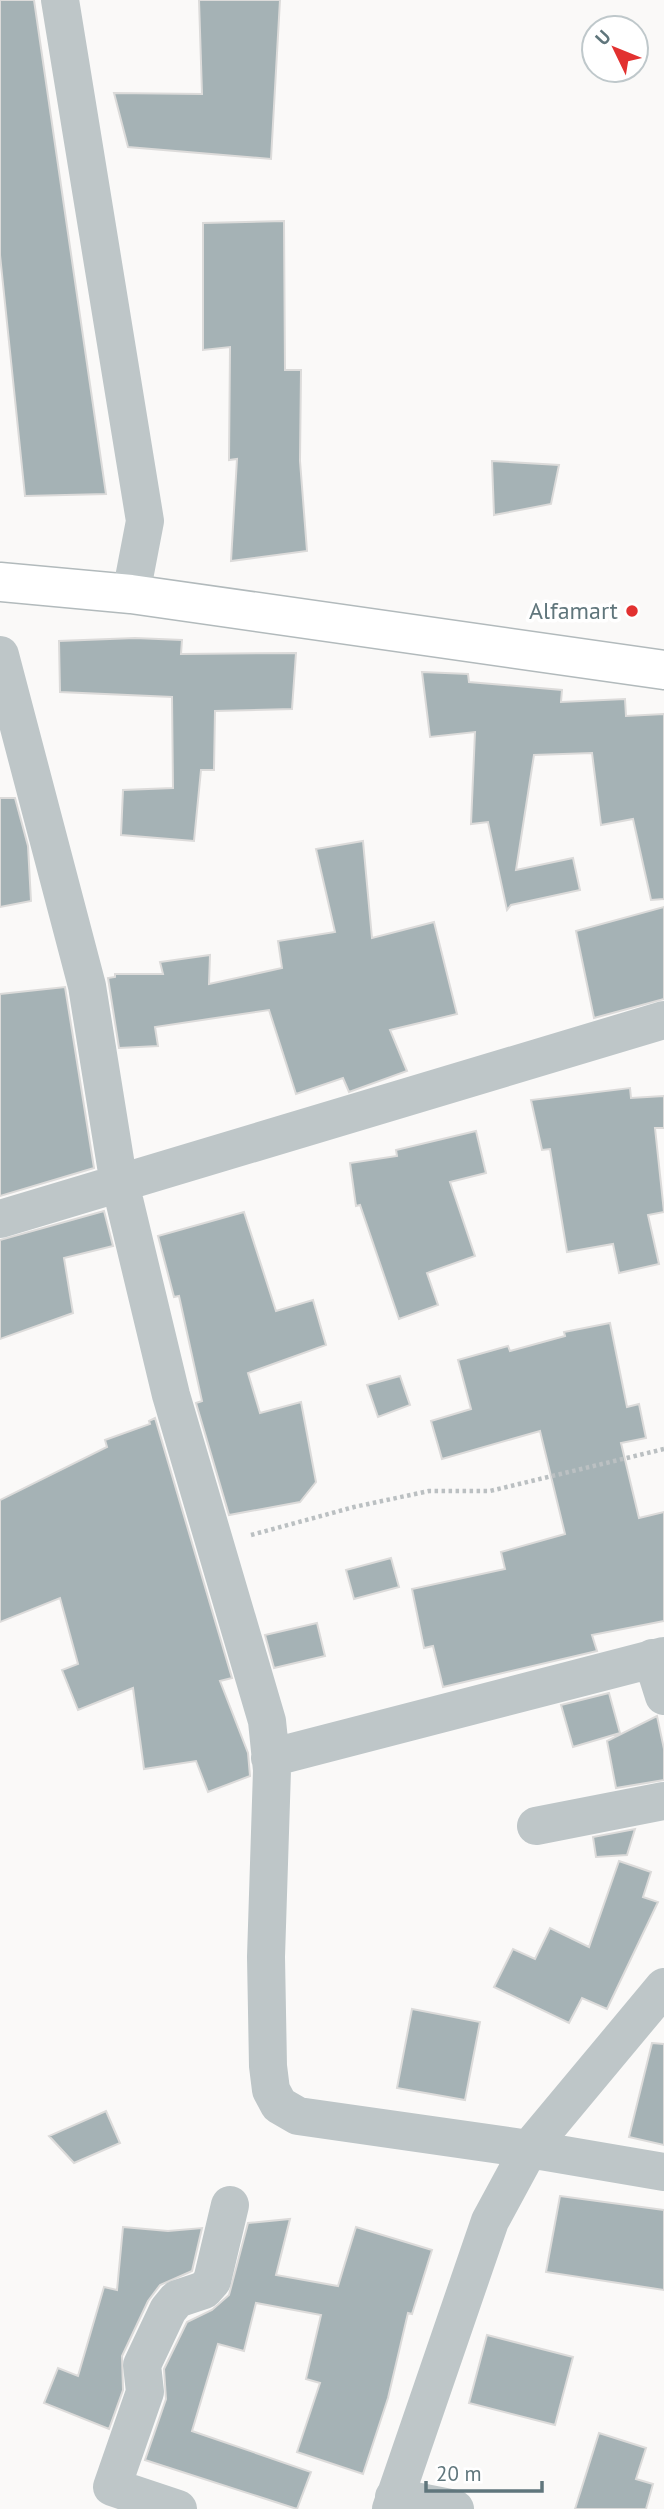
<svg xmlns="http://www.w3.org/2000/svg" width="664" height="2509" font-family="'PT Sans',sans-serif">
<rect width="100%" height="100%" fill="#faf9f8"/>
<path fill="#a5b2b5" stroke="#dcdbda" stroke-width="2" d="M0,0H34L106,494L25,496L0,255Z
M199,0H280L271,159L128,147L114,93L202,94Z
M284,221L285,370H301L300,461L307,551L231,561L237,459L229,460L230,347L203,350V223Z
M492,461L559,465L551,504L494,515Z
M135,638L182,640L181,654L296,653L292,709L215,711L214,770H201L194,841L121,835L123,790L173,788L172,697L60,692L59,641Z
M422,672L468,674L469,682L562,690L561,702L625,699L626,716L664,714V899L651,900L633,819L601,825L592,753L534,755L516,870L573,858L580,890L511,905L507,910L488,822L471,824L475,732L430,737Z
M0,798H15L28,846L31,901L0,907Z
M363,841L372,938L434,922L457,1014L390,1030L407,1071L349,1092L343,1078L296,1094L269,1010L155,1027L158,1046L119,1048L108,978L115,977V974H163L160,962L210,955L209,984L282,968L278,941L335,932L316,849Z
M664,907V999L594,1018L576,931Z
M65,987L94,1168L0,1196V994Z
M630,1088L631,1098L664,1096V1128H655L664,1212L648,1215L659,1264L619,1273L613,1244L567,1252L550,1149L542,1150L531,1100Z
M476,1131L486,1173L450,1182L475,1256L427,1273L438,1305L399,1319L360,1205L356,1206L350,1163L397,1156L396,1150Z
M104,1211L113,1246L64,1258L73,1313L0,1339V1240Z
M244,1212L276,1311L313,1300L326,1345L248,1373L260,1413L301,1402L316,1482L300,1502L229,1515L196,1403L202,1401L179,1296L174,1297L158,1236Z
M610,1323L627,1407L639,1404L646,1438L621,1443L639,1518L664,1512V1621L592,1635L597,1651L443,1687L433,1646L424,1648L412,1589L505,1569L501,1552L565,1534L540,1431L442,1459L431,1421L471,1409L458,1360L508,1346L510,1351L565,1336L564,1332Z
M400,1376L410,1405L378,1417L367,1385Z
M155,1418L232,1678L220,1681L248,1753L250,1776L208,1792L196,1761L144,1769L133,1688L78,1710L62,1670L78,1664L60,1598L0,1622V1500L107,1447L105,1440L150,1424L149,1421Z
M391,1558L399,1587L354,1599L346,1570Z
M317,1623L325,1656L274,1668L265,1635Z
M609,1693L620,1733L573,1747L561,1705Z
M657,1716L664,1749V1780L616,1788L607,1741Z
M635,1829L627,1855L596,1857L593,1837Z
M619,1861L651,1872L643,1897L658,1902L607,2009L582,1998L569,2023L494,1987L513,1949L535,1959L550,1928L589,1947Z
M412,2009L480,2022L465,2100L397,2088Z
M652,2043L664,2044V2145L629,2137Z
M106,2111L120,2143L74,2163L49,2136Z
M560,2196L664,2210V2290L546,2272Z
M290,2219L276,2275L338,2286L356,2227L432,2250L412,2314L408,2313L388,2398L363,2474L297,2452L320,2383L306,2379L321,2315L256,2303L244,2351L218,2344L192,2431L311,2472L297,2509L145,2460L166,2399L164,2369L187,2322L212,2310L229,2295L248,2223Z
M123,2227L168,2231L202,2228L192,2271L160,2285L148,2301L122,2356L123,2390L109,2429L44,2403L58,2368L78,2376L104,2287L117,2290Z
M487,2335L573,2357L555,2425L469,2403Z
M599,2433L646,2448L636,2479L653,2484L646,2509H575Z"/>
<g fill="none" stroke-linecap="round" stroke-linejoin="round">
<g stroke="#b2babc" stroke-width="41">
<path id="major" d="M0,582L131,594L664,670"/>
</g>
<path stroke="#bbc0c2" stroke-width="4.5" stroke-dasharray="3.5 3.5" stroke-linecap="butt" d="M251,1535L354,1507L429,1491H490L664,1449"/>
<path stroke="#bec6c8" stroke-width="38" d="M60,0L145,521L131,594
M0,655L87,986L116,1166L171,1395L267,1721L272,1770L266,1957L268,2066L271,2090L279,2105L298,2116L529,2149L664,2172
M0,1219L664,1020
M652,1658L664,1696
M270,1758L664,1656
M536,1826L664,1801
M394,2497L455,2509
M178,2509L112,2487L145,2392L142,2365L168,2310L177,2299L204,2290L212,2281L230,2205
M391,2509L490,2221L529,2149L664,1987"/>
<use href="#major" stroke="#fff" stroke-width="38"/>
</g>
<circle fill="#e23130" stroke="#fff" stroke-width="2.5" cx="632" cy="611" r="7"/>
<g text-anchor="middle" stroke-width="7" stroke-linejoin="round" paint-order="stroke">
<g font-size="24" fill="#60767c" stroke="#fff" text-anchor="end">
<text x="618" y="619">Alfamart</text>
</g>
</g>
<g transform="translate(615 49) rotate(313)"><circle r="33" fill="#ffffff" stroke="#bfc8cb" stroke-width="2"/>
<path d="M0-5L12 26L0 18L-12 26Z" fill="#e23130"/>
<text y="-10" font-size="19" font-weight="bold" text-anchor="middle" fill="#60767c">U</text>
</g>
<path d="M426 2481v10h116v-10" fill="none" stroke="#60767c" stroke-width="3.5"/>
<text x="436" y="2481" font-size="21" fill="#60767c" stroke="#ffffff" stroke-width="5" paint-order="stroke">20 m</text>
</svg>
